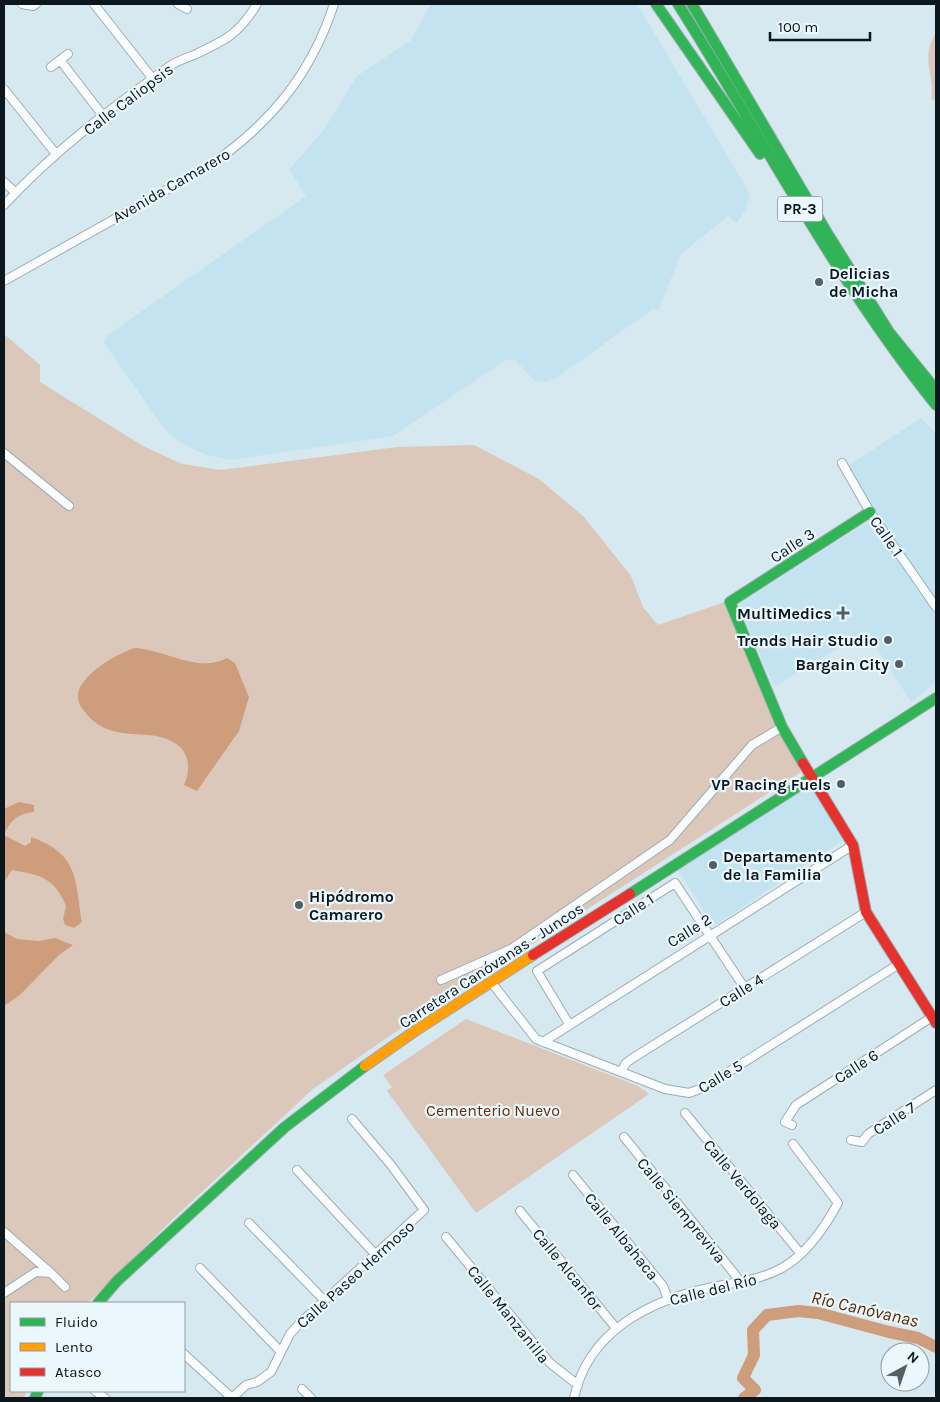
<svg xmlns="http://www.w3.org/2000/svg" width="940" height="1402" font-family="Karla,sans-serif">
<rect width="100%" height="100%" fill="#d6e8f0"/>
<path fill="#c4e3f0" d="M431,4H637L750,194L745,210L737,223L728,216L681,254L658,311L653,309L555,379L543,382L534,380L515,360H506L393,436L231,460L207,455L186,446L166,431L104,343L105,338L109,334L306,196L289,170L325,128L357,76L410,41Z
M921,418L936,433V682L911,702L866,631L774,687L739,607L741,603L871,520L841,471Z
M804,786H811L845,839L714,926L678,870Z"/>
<path fill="#dbc8ba" d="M936,33V101L931,99C936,75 919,59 936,33Z
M4,334L40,365V382L143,446L182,464L221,470L397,447L474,445L539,479L584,517L631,576L643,607L658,625L725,602L771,714L801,772L388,1037L313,1089L176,1216L88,1303H11V1391H27L23,1398H4Z
M466,1019L638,1086L649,1094L476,1213L387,1091L392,1087L383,1075Z"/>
<path fill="#ce9e7c" d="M134,648C165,649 198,674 227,658L235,663L249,697L239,731L197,791L184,785C191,770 190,751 173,742C154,731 133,737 113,731C102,728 92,722 85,712C83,710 80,706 79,703C70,679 117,654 134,648Z
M19,802L34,805V812C19,813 9,821 4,835L25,846L31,842V837C79,854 75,879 82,922L74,928L65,925L63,919L66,906C54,877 40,875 12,870L4,882V809Z
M4,932L17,939L39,941L55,938L73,945L59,955L20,995L4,1006Z"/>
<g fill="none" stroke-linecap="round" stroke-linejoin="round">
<path stroke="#ce9e7c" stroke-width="12" d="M744,1398L755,1390L743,1378L754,1355L753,1330L767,1315L798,1311L818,1313L889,1332L918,1338L936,1347"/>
<g stroke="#9eacb2" stroke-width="10">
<path id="street" d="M22,4L33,6L36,4
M94,4L153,79
M178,4L187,9
M60,60L104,117
M51,67L68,54
M4,89L56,154
M4,182L15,192
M4,205C53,152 111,108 170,66C177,61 186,58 194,55C226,40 239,34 257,4
M4,281L209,166C270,124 311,75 334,4
M4,453L69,506
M842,463L870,512L936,607
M441,980L511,949L670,840L752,745L782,727
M491,982L536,1039L665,1089L689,1093L705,1087L899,964
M569,1024L537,971L675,883L744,987
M543,1042L853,845
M621,1072L626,1063L633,1058L866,912
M685,1113L801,1254
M792,1125L785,1122L796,1105L932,1017
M624,1137L741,1282
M851,1140L862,1142L868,1134L936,1090
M297,1170L375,1254
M573,1175L663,1286L668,1299
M520,1211L616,1328
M249,1223L324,1300
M4,1232L51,1273
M446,1237L550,1363L578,1385
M200,1268L281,1352
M4,1293L36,1272L51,1273L65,1287
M184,1354L232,1398
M302,1389L311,1398
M95,1391L105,1398
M232,1398L246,1385L257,1382L271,1372L290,1334L299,1324L424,1210L391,1165L352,1119
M574,1398C588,1331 650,1300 713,1287C737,1282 760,1280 782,1268C807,1254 825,1227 838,1203L793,1144"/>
</g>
<g stroke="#9eacb2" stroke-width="12">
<path id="fast" d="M656,4L760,154
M678,4C764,140 835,279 936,405
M692,4L829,236L889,332L936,390
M803,763L782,727L730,602L870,512
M630,894L936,698
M98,1303L117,1281L285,1127L365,1066
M35,1398L38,1391"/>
</g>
<g stroke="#9eacb2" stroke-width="12">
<path id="slow" d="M365,1066L415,1031L533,955"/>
</g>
<g stroke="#9eacb2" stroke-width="12">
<path id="jam" d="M803,763L853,845L866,912L936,1023
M533,955L630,894"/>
</g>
<use href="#street" stroke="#f9fcfd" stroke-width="8"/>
<use href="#fast" stroke="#30b455" stroke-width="10"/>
<use href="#slow" stroke="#ff9f0a" stroke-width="10"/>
<use href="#jam" stroke="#e5322d" stroke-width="10"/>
</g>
<g fill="#526066" stroke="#eaf7fc" stroke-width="2">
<circle cx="819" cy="282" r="5"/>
<path d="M840.5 605.5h5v5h5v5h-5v5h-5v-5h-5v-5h5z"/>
<circle cx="888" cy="640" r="5"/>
<circle cx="899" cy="664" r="5"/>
<circle cx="841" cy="784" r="5"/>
<circle cx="713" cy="865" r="5"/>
<circle cx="299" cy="905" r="5"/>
</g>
<g text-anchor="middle" stroke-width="4.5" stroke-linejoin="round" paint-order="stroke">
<rect fill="#eaf7fc" stroke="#4e5a5f" stroke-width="1" x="777.5" y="196.5" width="45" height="25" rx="4"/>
<g font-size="15" font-weight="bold" fill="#0b171c">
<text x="800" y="214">PR-3</text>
</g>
<g font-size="16" fill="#0b171c" stroke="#eaf7fc">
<text transform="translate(128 99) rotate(-37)" y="6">Calle Caliopsis</text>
<text transform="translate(171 185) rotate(-30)" y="6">Avenida Camarero</text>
<text transform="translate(887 536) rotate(55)" y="6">Calle 1</text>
<text transform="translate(792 545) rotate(-33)" y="6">Calle 3</text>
<text transform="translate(633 909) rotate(-33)" y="6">Calle 1</text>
<text transform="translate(689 930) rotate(-32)" y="6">Calle 2</text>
<text transform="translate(491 965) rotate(-33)" y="6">Carretera Canóvanas - Juncos</text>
<text transform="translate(741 990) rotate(-32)" y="6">Calle 4</text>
<text transform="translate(856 1066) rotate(-33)" y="6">Calle 6</text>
<text transform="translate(720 1076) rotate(-31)" y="6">Calle 5</text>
<text transform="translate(894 1118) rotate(-33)" y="6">Calle 7</text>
<text transform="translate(743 1184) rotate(50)" y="6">Calle Verdolaga</text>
<text transform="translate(682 1210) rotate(51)" y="6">Calle Siempreviva</text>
<text transform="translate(622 1236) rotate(51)" y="6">Calle Albahaca</text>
<text transform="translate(568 1269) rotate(51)" y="6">Calle Alcanfor</text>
<text transform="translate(355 1274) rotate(-42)" y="6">Calle Paseo Hermoso</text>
<text transform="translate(713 1289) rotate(-14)" y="6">Calle del Río</text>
<text transform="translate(509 1314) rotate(51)" y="6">Calle Manzanilla</text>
</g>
<g font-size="16" font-weight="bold" fill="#0b171c" stroke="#eaf7fc" text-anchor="end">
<text x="829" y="279" text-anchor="start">Delicias<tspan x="829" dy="18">de Micha</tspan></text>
<text x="832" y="619">MultiMedics</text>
<text x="878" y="646">Trends Hair Studio</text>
<text x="889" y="670">Bargain City</text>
<text x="831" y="790">VP Racing Fuels</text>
<text x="723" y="862" text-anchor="start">Departamento<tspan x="723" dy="18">de la Familia</tspan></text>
<text x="309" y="902" text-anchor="start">Hipódromo<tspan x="309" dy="18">Camarero</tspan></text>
</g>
<g font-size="16" fill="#633007" stroke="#eaf7fc">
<text x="493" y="1116">Cementerio Nuevo</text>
</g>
<g font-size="18" font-style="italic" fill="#5d2b00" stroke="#eaf7fc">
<text transform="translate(865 1309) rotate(13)" y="6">Río Canóvanas</text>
</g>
</g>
<rect width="940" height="1402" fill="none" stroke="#0b171c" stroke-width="10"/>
<rect x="10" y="1302" width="175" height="90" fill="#eaf7fc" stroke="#919da2"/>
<rect x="20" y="1318" width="25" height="8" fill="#30b455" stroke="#919da2"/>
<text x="55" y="1327" font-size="15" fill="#0b171c">Fluido</text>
<rect x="20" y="1343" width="25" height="8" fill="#ff9f0a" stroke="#919da2"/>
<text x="55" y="1352" font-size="15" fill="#0b171c">Lento</text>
<rect x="20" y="1368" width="25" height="8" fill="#e5322d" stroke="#919da2"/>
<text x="55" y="1377" font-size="15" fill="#0b171c">Atasco</text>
<g transform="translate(905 1367) rotate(40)"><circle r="24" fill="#eaf7fc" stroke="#919da2"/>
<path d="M0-4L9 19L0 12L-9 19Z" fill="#526066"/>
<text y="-8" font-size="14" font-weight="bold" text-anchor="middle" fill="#0b171c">N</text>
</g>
<path d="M770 32v8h100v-8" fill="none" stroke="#0b171c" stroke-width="2.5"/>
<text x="778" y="32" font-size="15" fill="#0b171c" stroke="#eaf7fc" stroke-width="4" paint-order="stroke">100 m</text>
</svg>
